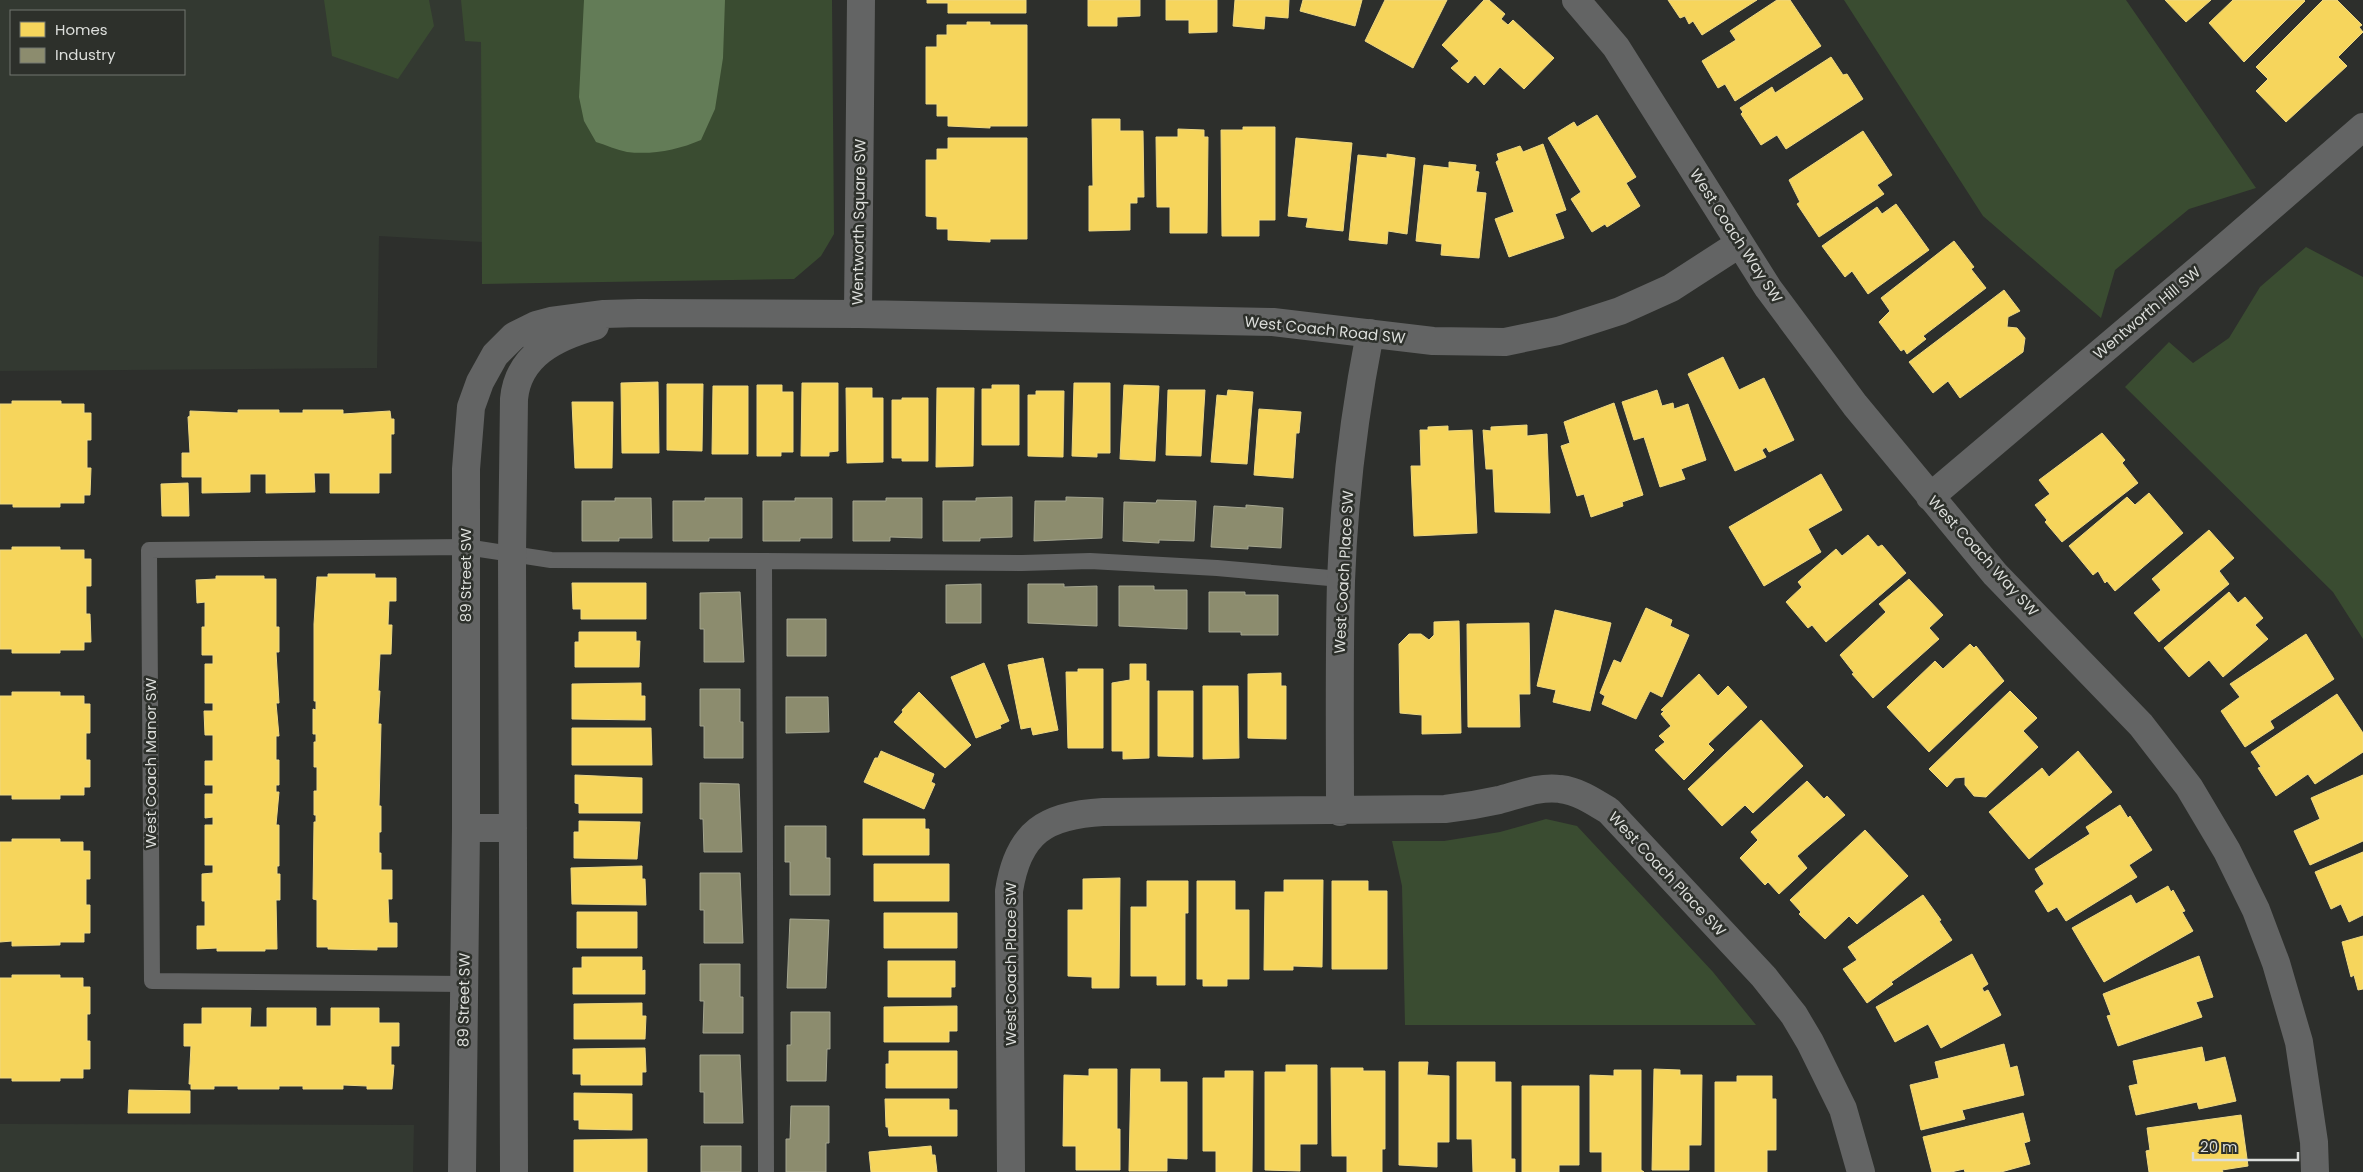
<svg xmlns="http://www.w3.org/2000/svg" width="2363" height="1172" font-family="Poppins,sans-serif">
<rect width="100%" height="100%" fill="#2d2f2c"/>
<path fill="#333931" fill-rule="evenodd" d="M0,0H481L482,242L379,236L377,368L0,371ZM11,11H184V74H11Z
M0,1124L414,1125L413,1172H0Z"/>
<path fill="#3a4c31" d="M324,0H429L434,26L398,79L332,56Z
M461,0H832L834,234L821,256L794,279L482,284L481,42L465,41Z
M1844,0H2126L2256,188L2189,209L2115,270L2101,318L1983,216Z
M2306,247L2363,277V639L2333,592L2125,387L2169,342L2193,363L2229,338L2260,287Z
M1546,819L1577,826L1713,972L1756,1025H1405L1402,886L1392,841H1444L1500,832Z"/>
<path fill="#637c57" d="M584,0H725L723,58L715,109L701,140C678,150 652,155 627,152C617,150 606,145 596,142L584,121L579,97Z"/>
<path fill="#f6d55c" stroke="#eed882" d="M927,0H1026V13H948V3H927Z
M1088,0H1140V16L1117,17V26H1088Z
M1166,0H1217V32L1189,33V20H1166Z
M1235,0H1289L1288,18L1265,16L1264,29L1233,26Z
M1303,0H1362L1355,26L1300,11Z
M1385,0H1447L1413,68L1365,41Z
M1484,0H1489L1505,14L1501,19L1508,25L1513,20L1554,58L1524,89L1500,67L1484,85L1475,75L1468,83L1451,68L1459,61L1442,45Z
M1668,0H1757L1702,35L1693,21L1689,24L1685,16L1680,18Z
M1777,0H1790L1821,46L1735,101L1725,84L1718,88L1702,61L1736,40L1730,31Z
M2165,0H2211L2186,22Z
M2233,0H2304L2305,1L2244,62L2209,23Z
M2323,0H2337L2362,25L2359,27L2363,32L2338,57L2347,66L2286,122L2256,91L2268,79L2256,67Z
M967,22H990V25H1027V126H990V128L948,126V116H937V104H926V47H937V35H947V25H967Z
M1831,57L1843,75L1847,74L1863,99L1786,149L1777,135L1761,145L1741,114L1743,112L1740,108L1772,87L1775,93Z
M1597,115L1636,177L1626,183L1640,206L1607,227L1605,224L1592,232L1571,199L1581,192L1548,138L1574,122L1577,127Z
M1092,119H1120V131H1143L1144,197H1137V203H1130V230L1089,231V186H1093Z
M1243,127H1275V220H1259V236H1222L1221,130H1243Z
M1178,129L1204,130V137H1208L1207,233H1170V207H1157L1156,137H1178Z
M1863,131L1892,175L1877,185L1884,194L1819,237L1797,204L1800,202L1789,180Z
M948,138H1027V239H990V242L948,240V229H937V217L926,216V160H937V149H948Z
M1296,138L1352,143L1343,231L1306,227L1308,218L1288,216Z
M1543,144L1566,210L1555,214L1564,238L1509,257L1495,219L1514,212L1496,162L1499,160L1497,154L1520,146L1523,152Z
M1387,154L1415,158L1407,234L1388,231L1387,244L1349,240L1358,155L1387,158Z
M1449,162L1476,165L1475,171L1479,172L1476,192L1486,193L1479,258L1441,255L1442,244L1416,241L1424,165L1449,168Z
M1896,204L1929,250L1868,294L1852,271L1845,277L1822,246L1877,207L1882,214Z
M1954,241L1974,267L1971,269L1986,288L1923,336L1926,339L1907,354L1904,349L1901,351L1879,322L1890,311L1881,298Z
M2004,290L2020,311L2008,317L2007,327L2017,328L2025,338L2023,352L1960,398L1948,381L1933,393L1909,362Z
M1723,357L1739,390L1764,378L1794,440L1769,452L1766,447L1762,450L1766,457L1735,471L1688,374Z
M658,382L659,453H622L621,383Z
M802,383H838V451L829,452V456H801Z
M1074,383H1110V453H1097V457L1072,456Z
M667,384H703L702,451L667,450Z
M757,385H782V392H793V452H781V456H757Z
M992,385H1019V445H982V389H992Z
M1124,385L1159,386L1155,461L1120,459Z
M713,386H748V454H712Z
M846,388H872V398H883V462L847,463Z
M937,388H974L973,466L936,467Z
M1168,390H1205L1201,456L1166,455Z
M1228,390L1253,392L1247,464L1211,462L1217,395L1227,396Z
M1657,390L1662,406L1673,403L1674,409L1688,404L1706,460L1681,469L1685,479L1660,487L1644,437L1634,440L1622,402Z
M1036,391H1064L1063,457L1028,456V395H1036Z
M902,398H928V461H902V458H892V400H902Z
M12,401H61V404H84V413H91V440H87V468H91L90,495H84V503H60V507H13V504H0V404H12Z
M572,402H613L612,468H575Z
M1614,403L1643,495L1622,502L1623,506L1591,517L1584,494L1577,496L1561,446L1570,443L1564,422Z
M1259,409L1301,412L1299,433H1296L1293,478L1254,475Z
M238,410H279V413H303V410H343V414L390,411L391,419H394V434H391V473H379V493H330V473H314L315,492L266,493V474H250V492L202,493V477H182V453H190L188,417L190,416V411L238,413Z
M1527,425V436L1547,434L1550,513L1495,512L1493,469H1486L1483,430L1491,431V427Z
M1448,426V431L1472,430L1477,533L1414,536L1411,466H1421L1420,430H1428V427Z
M2102,433L2125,460L2122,463L2138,483L2062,542L2045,522L2047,520L2035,505L2050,494L2039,480Z
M1821,474L1842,510L1808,529L1821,552L1764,586L1729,527Z
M188,483L189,516H162L161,484Z
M2149,493L2183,533L2115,591L2107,581L2105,583L2098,571L2093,575L2069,546L2127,497L2135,505Z
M2209,530L2234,558L2219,571L2229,584L2159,642L2134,613L2161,590L2152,579Z
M1868,535L1878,547L1882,545L1906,573L1826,642L1812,625L1808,628L1786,602L1802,587L1798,582L1836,549L1842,556Z
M12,547H60V550H84V559H91V586H86V614H90L91,642H84V650H60V653H12V649H0V550H12Z
M328,574H375V578H396V601H389L388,625H392L391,654H380L378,691H380L378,724H381L379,806H381V832H379V853H381V870H392V899H388L389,923H397V947H377V950L328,949V947H317V900L313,899L314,822H316V815H314V791H317V767H314V742H316V734H313V709L316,710V701H314V624L317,577H328Z
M216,576H264V579H276V627H279V652H276L279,703H276L279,736H276V760H279V785H276V792H279L276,825H279V866H277V874H280V900H276L277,949H265V951H217V948L197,949V926H205V901H202V874L213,873V865H205V825H213V817L205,818V794H213V785H205V761H213V735H205L204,711H213V703H205V664H213V655H202V627H205V602L197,603L196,580L216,579Z
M1909,579L1943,615L1929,628L1939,639L1873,698L1852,674L1854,673L1840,655L1886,612L1879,604Z
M572,583H646V619H581V609H573Z
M2229,592L2238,603L2245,597L2263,618L2255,625L2268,639L2223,677L2209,660L2189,677L2164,648Z
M1646,608L1672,620L1670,626L1689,635L1662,697L1650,691L1636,719L1602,704L1605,696L1600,693L1614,660L1621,663Z
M1555,610L1611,623L1590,711L1553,702L1556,690L1537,686Z
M1459,621L1461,733L1422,734V715L1400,713L1399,644L1409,634H1421L1429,640L1434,635V622Z
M1529,623L1530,694H1519L1520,727H1468L1467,624Z
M579,632H636V641H640L639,667H575V642H579Z
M2306,634L2334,679L2270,721L2274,728L2245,747L2221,711L2240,697L2230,684Z
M1970,644L1974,648L1976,646L2004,681L1929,752L1887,707L1935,661L1943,669Z
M1043,658L1058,730L1033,735L1031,727L1021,729L1008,665Z
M984,663L1009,721L1000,725L1001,728L976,738L951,677Z
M1130,664H1146V681H1149V758L1123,759V751H1112V683L1130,680Z
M1078,669H1103V748H1068L1066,672H1078Z
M1281,673V686H1286V739L1248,738V674Z
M1699,674L1718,696L1728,686L1747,707L1708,744L1714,750L1684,780L1655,750L1665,742L1659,736L1671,726L1661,714L1664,711L1661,710Z
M641,683V696H645V720L572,719V684Z
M1203,686H1238L1239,758L1203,759Z
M1158,691H1193V757L1158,756Z
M2010,691L2037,718L2023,731L2038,747L1986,797L1974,796L1965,785V777L1955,778L1947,787L1929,769Z
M12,692H60V696H84V704H90V733H86V760H90V787H84V795H60V799H12V795H0V696H12Z
M919,692L971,745L945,768L894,722L903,712L902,710Z
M2337,694L2363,733V752L2315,784L2308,774L2276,796L2258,768L2261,767L2251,752Z
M1761,720L1803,766L1753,813L1745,805L1722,826L1688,789Z
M572,728H651L652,765H572Z
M881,751L934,774L931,782L935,784L924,809L864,782L875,758H878Z
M2078,751L2112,792L2029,859L1989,812L2042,768L2049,777Z
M575,775L642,778V813H579V804L575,803Z
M2363,775V841L2310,865L2294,831L2320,819L2311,798Z
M1807,781L1824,799L1827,796L1845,815L1797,856L1807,868L1779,894L1768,882L1765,885L1740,858L1758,840L1751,832Z
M2120,805L2128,818L2130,816L2152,850L2129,865L2137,877L2066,921L2057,907L2048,912L2035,891L2044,884L2035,869L2090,834L2086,827Z
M863,819H925V829H929V855H863Z
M579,821L640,822L637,859L574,858V832H579Z
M1865,830L1908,876L1857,924L1849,916L1825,939L1799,914L1801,912L1790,900Z
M12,839H60V842H83V851H90V879H86V905H90V933H84V942H60V945L12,946V941L0,942V842H12Z
M2363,852V915L2349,922L2341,904L2331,909L2315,872Z
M874,864H949V901H874Z
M642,866V879H645L646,905L572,904L571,868Z
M1120,878L1119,988H1092V977L1068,976V910H1083V879Z
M1284,880H1323L1322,967L1293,966V970H1264L1265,892H1284Z
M1147,881H1188V913H1185V985H1157V976H1131V907H1147Z
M1197,881H1235V910H1249V979H1227V986H1203V979H1197Z
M1332,881H1368V891H1387V969H1332Z
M2168,886L2171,892L2173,890L2185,911L2182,912L2193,931L2104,982L2072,928L2131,895L2136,904Z
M1923,895L1941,920L1939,921L1952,940L1891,982L1893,984L1867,1003L1843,969L1857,960L1848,947Z
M577,912H637V948H577Z
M884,913H957V948H884Z
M2363,936V989L2358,990L2354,975L2351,977L2342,942Z
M1972,954L1988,984L1982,988L1984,992L1988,990L2001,1015L1941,1048L1928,1024L1895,1042L1876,1007Z
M2199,956L2213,997L2196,1002L2202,1017L2118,1046L2107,1016L2111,1015L2103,994Z
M582,957H642V971L645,970V994H573V968H582Z
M888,961H955V987H951V997H888Z
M12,975H60V978H83V987H90V1014H87V1041H90V1069H83V1078H60V1081H12V1078H0V978H12Z
M642,1003V1016H646L645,1039H574V1004Z
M957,1006V1031H949V1042H884V1007Z
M202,1008H251L250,1027H267V1008H316V1026H331V1008H379V1023H399V1046H391V1065H394L392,1089H367V1086L343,1085V1089H303V1086H279V1089H238V1086H214V1089H191V1084H189L191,1046H184V1024H202Z
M2004,1044L2010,1068L2017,1066L2024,1095L1962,1110L1965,1119L1921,1130L1910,1085L1939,1078L1935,1062Z
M2202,1047L2205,1062L2225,1057L2236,1101L2199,1109L2197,1102L2136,1115L2129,1086L2138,1084L2133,1061Z
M645,1048L646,1072H642V1085H581V1074H573V1049Z
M889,1051H957V1088H886V1064H889Z
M1399,1062H1428L1427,1075L1449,1076V1142H1437V1167L1399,1165Z
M1457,1062H1495V1082H1511V1159H1515V1172H1473L1472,1139H1457Z
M1286,1065H1317V1144H1300V1171L1265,1170V1072H1286Z
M1331,1068H1363V1071H1385V1149H1382V1172H1347V1156H1332Z
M1089,1069H1117V1129H1120V1170H1076V1146H1063L1064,1075L1089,1076Z
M1131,1069H1160V1082H1187V1159L1167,1158V1171H1129Z
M1654,1069L1680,1070V1075H1702L1701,1145H1689V1170H1652Z
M1614,1070H1641V1170L1644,1172H1602V1152H1590V1075L1614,1076Z
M1225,1071H1253L1252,1172H1216V1151H1203V1078H1225Z
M1737,1076H1772V1099H1776V1150H1767V1172H1715V1082H1737Z
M1522,1086H1579V1165H1559V1172H1522Z
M129,1090L190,1091V1113H128Z
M574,1093L632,1094V1130L579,1129V1120H574Z
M885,1099H949V1110H957V1136H889L888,1127H886Z
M2023,1113L2030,1141L2024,1143L2030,1164L2001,1172H1965L1964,1169L1951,1172H1932L1923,1137Z
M2241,1115L2248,1166L2222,1170L2223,1172H2149L2146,1151L2150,1150L2147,1128Z
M647,1139V1172H574V1140Z
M931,1146L932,1155H935L937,1172H871L869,1152Z"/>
<path fill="#8c8c6e" stroke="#a4a58f" d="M1012,497V537L980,538V541H943V501H976V498Z
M1066,497L1103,498L1102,538L1034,541L1035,501H1066Z
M615,498H651L652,538H619V541H582V501H615Z
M705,498H742V538H709V541H673V501H705Z
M795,498H832V538H800V541H763V501H795Z
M886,498H922V538L890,537V541H853V501H886Z
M1157,500L1196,501L1194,541L1159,540V543L1123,541L1124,502L1156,503Z
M1246,505L1283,508L1281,548L1248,546V549L1211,547L1214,506L1246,508Z
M981,584V623H946V585Z
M1028,584H1064V587L1097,586V626L1028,623Z
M1119,586H1154V590H1187V629L1119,626Z
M740,592L744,662H704V629H700V593Z
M1209,592H1245V595H1278V635H1241V632H1209Z
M787,619H826V656H787Z
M700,689H740V722H743V758H704V726H700Z
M786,697H828L829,732L786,733Z
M700,783L739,784L742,852H704L703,819H700Z
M785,826H826V858H830V895H790V862H785Z
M700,873H740L743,943H704V910H700Z
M790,919L829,920L826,988H787Z
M700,964H740V997H743V1033H703L704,1001H700Z
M791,1012H830V1049H827L826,1081H787V1045H791Z
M700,1055H740L743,1123H704V1092H700Z
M791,1106H829V1143H826V1172H786V1139H790Z
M701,1146H741V1172H701Z"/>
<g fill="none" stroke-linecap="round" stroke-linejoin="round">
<path stroke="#636464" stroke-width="16" d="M464,984L152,981L149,550L466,547L551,560L764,561
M766,1172L764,561L1022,563L1090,561L1217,568L1341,579"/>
<path stroke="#636464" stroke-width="28" d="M1576,0L1616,47L1768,288L1855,405L1995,574L2141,725L2189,787L2227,851L2256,910L2276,963L2299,1042L2314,1142L2315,1172
M858,314L861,0
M1930,497L2218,253L2363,127
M1340,812C1340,735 1339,658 1341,581C1344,498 1354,415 1370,333
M466,828H513
M462,1172L466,828V469L471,407L480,382L495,355L514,336L536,325L551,321L604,314L639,313L858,314L1273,322L1433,341L1505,342L1558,331L1620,311L1671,288L1739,244
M514,1172L512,555L514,399C518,355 556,337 595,326
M1011,1172L1009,891C1018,832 1046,815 1103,812L1445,809C1463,807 1481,804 1499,800C1518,795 1540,786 1560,789C1578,791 1593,801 1609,811L1764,977L1794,1015L1810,1042L1843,1109L1861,1172"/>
</g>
<g text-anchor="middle" stroke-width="5" stroke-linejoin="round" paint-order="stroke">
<g font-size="15" fill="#dcdedb" stroke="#2d302b">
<text transform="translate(859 222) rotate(-89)" y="5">Wentworth Square SW</text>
<text transform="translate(1736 236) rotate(57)" y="5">West Coach Way SW</text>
<text transform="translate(2147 313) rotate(-40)" y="5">Wentworth Hill SW</text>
<text transform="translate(1325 330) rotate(6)" y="5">West Coach Road SW</text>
<text transform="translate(1983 556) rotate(48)" y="5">West Coach Way SW</text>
<text transform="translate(1344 572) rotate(-87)" y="5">West Coach Place SW</text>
<text transform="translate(466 575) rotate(-90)" y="5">89 Street SW</text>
<text transform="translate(151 763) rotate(-90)" y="5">West Coach Manor SW</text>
<text transform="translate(1667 874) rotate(47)" y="5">West Coach Place SW</text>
<text transform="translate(1011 964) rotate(-90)" y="5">West Coach Place SW</text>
<text transform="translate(464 1000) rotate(-89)" y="5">89 Street SW</text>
</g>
</g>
<rect x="10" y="10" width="175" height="65" fill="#2d302b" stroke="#737671"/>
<rect x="20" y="22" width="25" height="15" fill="#f6d55c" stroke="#737671"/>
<text x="55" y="35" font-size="15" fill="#dcdedb">Homes</text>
<rect x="20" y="48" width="25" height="15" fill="#8c8c6e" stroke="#737671"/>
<text x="55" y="60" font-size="15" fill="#dcdedb">Industry</text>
<path d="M2193 1152v8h105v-8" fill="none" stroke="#dcdedb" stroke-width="2.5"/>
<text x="2200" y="1152" font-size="15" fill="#dcdedb" stroke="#2d302b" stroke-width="4" paint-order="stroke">20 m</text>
</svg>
